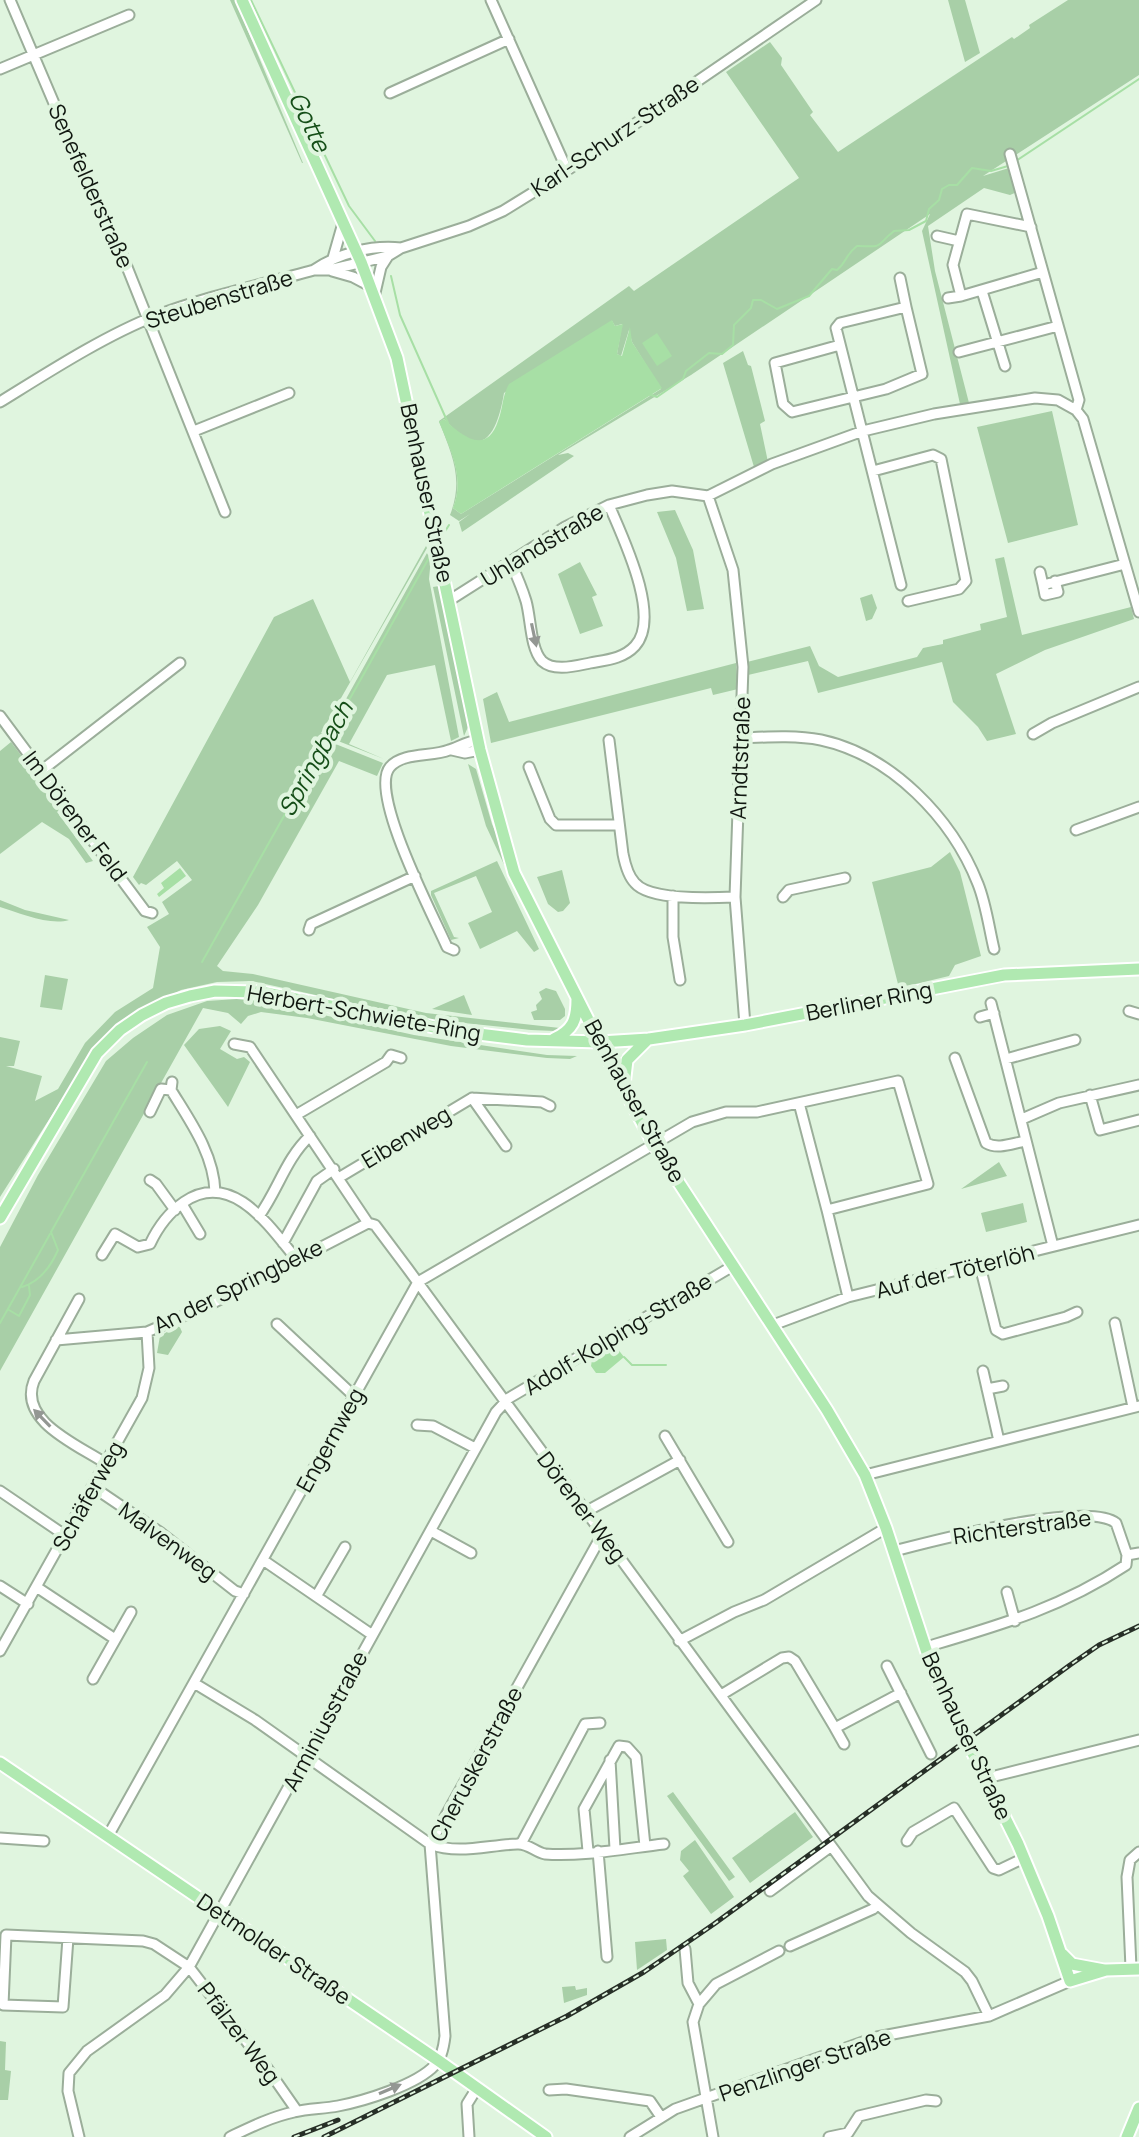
<svg xmlns="http://www.w3.org/2000/svg" width="1139" height="2137" font-family="Manrope,sans-serif">
<rect width="100%" height="100%" fill="#e0f5df"/>
<path fill="#a8cfa7" fill-rule="evenodd" d="M230,0H235L303,163H302Z
M948,0H965L980,53L965,62Z
M1068,0H1139V75L983,176L1009,168L1017,192L1010,195L984,188L928,226L935,271L969,403L960,404L922,231L930,214L691,375L558,455L568,453L574,456L462,532L459,522L470,514L459,521L450,515C464,479 452,455 439,421L629,286L634,291L799,178L726,72L770,42L782,58L781,65L813,112L810,115L838,152L1012,37L1014,39L1030,28L1029,25ZM612,321L615,326L622,324L617,354L621,356L629,330L632,342L661,389L461,514L453,508C465,479 451,449 440,422L444,419C450,425 457,432 464,437C492,456 501,411 504,393Z
M743,351L748,365L751,366L765,421L760,424L768,462L754,467L723,363Z
M1052,411L1078,525L1008,543L977,427Z
M675,510L693,550L704,609L687,611L676,558L657,512Z
M426,546L427,548L321,733L326,735L427,553L431,558L429,579L459,737L451,741L435,665L387,675L349,744L384,759L333,739V743L383,763L377,776L339,761L258,905L217,966L223,971L253,974L426,1013L560,1028L555,1031L531,1030L425,1019L252,981L217,982L181,990L140,1011L93,1050L0,1197V1037L20,1041L14,1066H6L42,1076L35,1101L58,1089L85,1043L115,1012L153,988L160,947L147,927L169,914L162,902L192,880L177,861L146,885L141,883L139,885L133,877L274,617L313,599L350,682Z
M1004,557L1022,635L1131,607L1134,619L1045,650L996,674L1016,734L987,741L978,727L953,702L942,662L818,693L808,661L748,675L747,662L810,646L819,666L838,677L917,657L923,648L943,644V640L981,630L980,624L1007,617L995,559Z
M580,562L597,595L592,597L603,626L580,634L558,574Z
M439,586L468,727L464,736L433,587Z
M872,594L877,608L872,619L866,621L860,598Z
M736,663L738,689L713,695L711,688L491,743L483,699L497,692L509,722Z
M11,742L61,808L57,812L93,861L86,863L69,839L42,822L0,854V751Z
M468,764L476,769L492,824L525,901L522,903L486,826Z
M950,852L960,872L981,956L955,965L949,976L899,988L872,882L931,867Z
M497,861L539,949L534,952L517,931L480,949L468,923L492,912L476,876L434,893L454,937L459,938L451,940L431,895V891Z
M562,870L570,903L563,911L558,912L548,904L537,877Z
M0,900L25,910L69,920C50,926 19,913 0,907Z
M45,975L68,979L62,1010L40,1007Z
M546,988L556,991L565,1009V1016L560,1020H534L531,1012L537,1010L536,1005L542,999L539,992Z
M464,995L472,1015L432,1009Z
M237,999L260,1001L414,1035L547,1055L577,1056L570,1059L547,1058L451,1046L307,1018L261,1012L248,1016L241,1024L228,1013L203,1008L0,1371V1247L38,1175L106,1061L133,1038L167,1015L207,1001Z
M220,1026L231,1031L220,1049L237,1059L244,1057L250,1062L228,1107L184,1045L199,1029Z
M999,1162L1007,1176L961,1189Z
M1023,1203L1027,1222L986,1232L981,1213Z
M179,1325L182,1332L168,1355L157,1353L160,1336Z
M673,1792L735,1877L729,1881L667,1796Z
M795,1812L813,1837L750,1883L732,1858Z
M695,1840L734,1897L711,1914L683,1876L689,1871L680,1860L681,1851Z
M666,1939L667,1950L637,1970L635,1942Z
M575,1986L576,1990L587,1988V1995L564,2003L562,1987Z
M0,2041L6,2042L5,2070L11,2071L8,2100H0Z"/>
<path fill="#a7dfa5" d="M612,320L615,326L623,324L617,354L622,356L630,327L632,342L662,388L461,514L453,508C465,479 451,450 439,422L444,419C460,434 486,457 498,421C503,409 502,396 509,384Z
M657,333L672,356L657,366L642,343Z
M180,868L186,876L159,897L157,894L164,888L161,883Z
M617,1348L624,1357L605,1373H596L591,1366L592,1360Z"/>
<g fill="none" stroke-linecap="round" stroke-linejoin="round">
<path stroke="#a7dfa5" stroke-width="2" d="M251,0L349,206L375,241
M1016,161L1139,79
M391,276L400,315L448,423
M648,394L657,397L683,379L686,371L709,353L722,354L733,345L734,325L751,308L753,300H761L777,309L809,296L832,269L837,270C847,262 845,255 857,246C886,247 874,247 894,231L909,230L926,221L929,209L939,200L942,189L949,185H957L972,168L991,171L1008,166
M444,533L449,525
M202,962L430,556
M22,1287C39,1282 51,1266 58,1250L51,1232L147,1062
M9,1310L19,1316L30,1295L29,1286
M0,1323L50,1234
M624,1357L632,1365H666"/>
<g stroke="#9bae9a" stroke-width="13">
<path id="minor" d="M10,0L102,216L119,247L225,512
M491,0L567,170
M0,69L129,15
M390,93L509,39
M1010,154L1079,400L1076,410
M1031,227L967,214L953,265L961,296L1043,272
M937,236L959,241
M333,258L343,223
M314,270C339,253 371,245 401,248
M332,271L353,277L372,287
M900,278L906,307
M982,291L1005,366
M375,293L381,267L388,256
M948,298L961,296
M840,345L775,363L783,404L792,412L886,389L922,374L906,307L840,323L836,328C857,414 880,499 901,585
M959,352L1058,326
M0,402C47,373 104,336 155,316C207,296 261,285 314,270H329L388,256L401,248L469,226L503,211L550,182L816,0
M194,431L289,393
M873,471L933,455L941,459L966,581L959,589L908,601
M708,496L733,570L743,667L735,897L745,1025
M510,561C516,574 522,588 526,601C531,618 530,648 542,661C554,672 575,666 590,663C606,660 623,659 635,646C662,617 622,536 609,505
M1040,572L1043,585L1125,564
M1043,585L1045,595L1058,592L1055,581
M450,600L565,527L609,505L647,495L672,491L708,496L772,464L863,431L934,414L1035,398L1058,400L1076,410L1083,419L1139,612
M0,716L145,911L152,913
M1033,734L1052,723L1139,687
M741,738C767,737 795,735 821,740C891,755 952,818 978,884C986,904 989,928 994,949
M609,740L623,854C625,864 628,876 635,883C650,901 713,898 735,897
M452,750L465,753L480,750
M529,767L550,819L556,825H618
M41,771L180,663
M1076,830L1139,807
M673,896V937L680,980
M783,897L789,890L845,878
M309,930L311,924L415,876
M454,950L447,947C434,917 368,792 390,767C403,752 432,757 449,750C458,747 467,742 478,740
M991,1003L1053,1246
M1129,1011L1139,1014
M980,1017L994,1013
M234,1044L250,1047L368,1223L375,1225L408,1269L868,1896L911,1933L965,1972L972,1981L989,2016
M955,1058L986,1143C998,1150 1013,1143 1026,1141
M1006,1059L1075,1040
M172,1082L171,1090C190,1121 214,1154 215,1192
M1090,1095L1100,1130L1139,1120
M472,1098L506,1146
M799,1103L827,1210
M150,1112L161,1089L171,1090
M296,1115L386,1062L391,1055L401,1058
M1022,1119L1059,1103L1139,1085
M340,1177L472,1098L542,1102L550,1106
M150,1180L156,1184L175,1210
M182,1204L200,1234
M259,1216C278,1190 286,1158 310,1136
M283,1243L317,1181L334,1169
M102,1255L115,1234L138,1247L150,1244C158,1227 168,1213 184,1202C232,1169 270,1227 297,1260
M980,1266L996,1330L1003,1334L1066,1317L1077,1312
M79,1299L34,1381C18,1421 78,1445 105,1463
M1115,1323L1133,1407
M277,1324L354,1396
M773,1325L848,1297L1139,1225
M56,1340L147,1332L211,1304L368,1223
M983,1371L999,1441
M987,1389L1003,1386
M417,1425L433,1426L475,1448
M665,1436L728,1542
M865,1475L1139,1406
M93,1487L161,1533L235,1591L244,1594
M0,1491L66,1536
M587,1511L680,1460
M431,1531L471,1553
M894,1551C933,1541 1087,1500 1116,1523L1127,1555
M263,1560L371,1634
M0,1586L28,1604
M38,1588L115,1639
M1007,1592L1015,1621
M317,1595L345,1547
M679,1641L734,1612L764,1600L886,1528
M926,1647C1000,1625 1061,1608 1126,1565L1127,1555L1139,1553
M0,1651L142,1398L149,1368L147,1332
M887,1666L931,1754
M93,1679L131,1612
M194,1683L255,1720L430,1844C458,1855 488,1845 517,1844C528,1843 535,1852 545,1854C581,1857 628,1848 664,1844
M721,1695L782,1658L789,1657L795,1661L835,1728L901,1693
M835,1728L844,1744
M610,1760L615,1849
M987,1778L1139,1740
M108,1836L418,1282L692,1122L726,1112H757L898,1081L928,1184L827,1210L848,1297
M0,1838L44,1841
M907,1841L913,1832L954,1808L993,1868L999,1870L1024,1858
M521,1844L585,1724L600,1723
M588,1851L584,1809L619,1746L627,1747L636,1757L645,1846
M598,1851L607,1957
M770,1891L830,1847
M68,1938L63,2007L3,2005L6,1935L143,1941L154,1944L189,1967L165,1995L87,2051L69,2073L68,2091L79,2137
M790,1946L873,1909L877,1905
M685,1949L688,1983L699,2004L693,2022L713,2137
M1131,1968L1127,1877L1130,1860L1139,1852
M699,2004L716,1984L779,1951
M549,2090L566,2089L650,2101L661,2117
M297,2111L267,2068L189,1967L496,1412L509,1398L733,1266
M230,2137C251,2127 271,2117 294,2112C308,2108 323,2109 338,2106C364,2101 417,2085 435,2065C442,2058 444,2045 445,2036L430,1844L598,1542L604,1536
M469,2137L467,2104L477,2088
M630,2137L675,2109L877,2037L989,2016L1070,1981
M829,2137L848,2133L859,2116L926,2100L936,2101"/>
</g>
<g stroke="#fff" stroke-width="15">
<path id="major" d="M242,0L361,262L397,358L480,750L514,873L608,1059L653,1143L827,1410L865,1475L886,1528L935,1677L1018,1844L1048,1916L1070,1981L1106,1970L1139,1969
M554,1039C573,1030 577,1020 577,999
M624,1085L627,1060L648,1039
M0,1218L97,1053L120,1030L142,1015L166,1003L190,996L215,991L261,992L454,1031L527,1040L600,1042L649,1039L745,1025L1004,975L1139,969
M0,1763L439,2061L546,2137
M1062,1954L1072,1964L1104,1970
M1127,2137L1139,2108"/>
</g>
<use href="#minor" stroke="#fff" stroke-width="9"/>
<use href="#major" stroke="#b0e9b1" stroke-width="11"/>
<g stroke="#272f27" stroke-width="5">
<path id="rail" d="M294,2137L338,2120
M324,2137L567,2016L644,1972L714,1924L1070,1665L1099,1645L1139,1626"/>
</g>
<use href="#rail" stroke="#e0f5df" stroke-width="2" stroke-dasharray="6" stroke-linecap="butt"/>
</g>
<defs><path id="oneway-solid" d="M-6-.8H1V-3.2L6.5 0L1 3.2V.8H-6Z" transform="scale(2)"/></defs>
<g fill="#939793">
<use href="#oneway-solid" transform="translate(534 635) rotate(78)"/>
<use href="#oneway-solid" transform="translate(42 1418) rotate(-134)"/>
<use href="#oneway-solid" transform="translate(390 2089) rotate(-23)"/>
</g>
<g text-anchor="middle" stroke-width="8" stroke-linejoin="round" paint-order="stroke">
<g font-size="22" fill="#101710" stroke="#e0f5df">
<text transform="translate(615 136) rotate(-34)" y="8">Karl-Schurz-Straße</text>
<text transform="translate(91 186) rotate(66)" y="8">Senefelderstraße</text>
<text transform="translate(219 299) rotate(-17)" y="8">Steubenstraße</text>
<text transform="translate(427 493) rotate(78)" y="8">Benhauser Straße</text>
<text transform="translate(542 545) rotate(-31)" y="8">Uhlandstraße</text>
<text transform="translate(740 758) rotate(-88)" y="8">Arndtstraße</text>
<text transform="translate(75 816) rotate(53)" y="8">Im Dörener Feld</text>
<text transform="translate(869 1001) rotate(-11)" y="8">Berliner Ring</text>
<text transform="translate(364 1013) rotate(10)" y="8">Herbert-Schwiete-Ring</text>
<text transform="translate(635 1101) rotate(61)" y="8">Benhauser Straße</text>
<text transform="translate(406 1137) rotate(-31)" y="8">Eibenweg</text>
<text transform="translate(955 1271) rotate(-14)" y="8">Auf der Töterlöh</text>
<text transform="translate(238 1286) rotate(-26)" y="8">An der Springbeke</text>
<text transform="translate(618 1334) rotate(-31)" y="8">Adolf-Kolping-Straße</text>
<text transform="translate(330 1440) rotate(-61)" y="8">Engernweg</text>
<text transform="translate(88 1496) rotate(-61)" y="8">Schäferweg</text>
<text transform="translate(582 1507) rotate(53)" y="8">Dörener Weg</text>
<text transform="translate(1022 1527) rotate(-8)" y="8">Richterstraße</text>
<text transform="translate(168 1541) rotate(36)" y="8">Malvenweg</text>
<text transform="translate(325 1721) rotate(-62)" y="8">Arminiusstraße</text>
<text transform="translate(967 1736) rotate(65)" y="8">Benhauser Straße</text>
<text transform="translate(476 1764) rotate(-62)" y="8">Cheruskerstraße</text>
<text transform="translate(274 1949) rotate(34)" y="8">Detmolder Straße</text>
<text transform="translate(239 2033) rotate(53)" y="8">Pfälzer Weg</text>
<text transform="translate(805 2065) rotate(-19)" y="8">Penzlinger Straße</text>
</g>
<g font-size="24" font-style="italic" fill="#154e18" stroke="#e0f5df">
<text transform="translate(309 122) rotate(64)" y="8">Gotte</text>
<text transform="translate(316 759) rotate(-61)" y="8">Springbach</text>
</g>
</g>
</svg>
